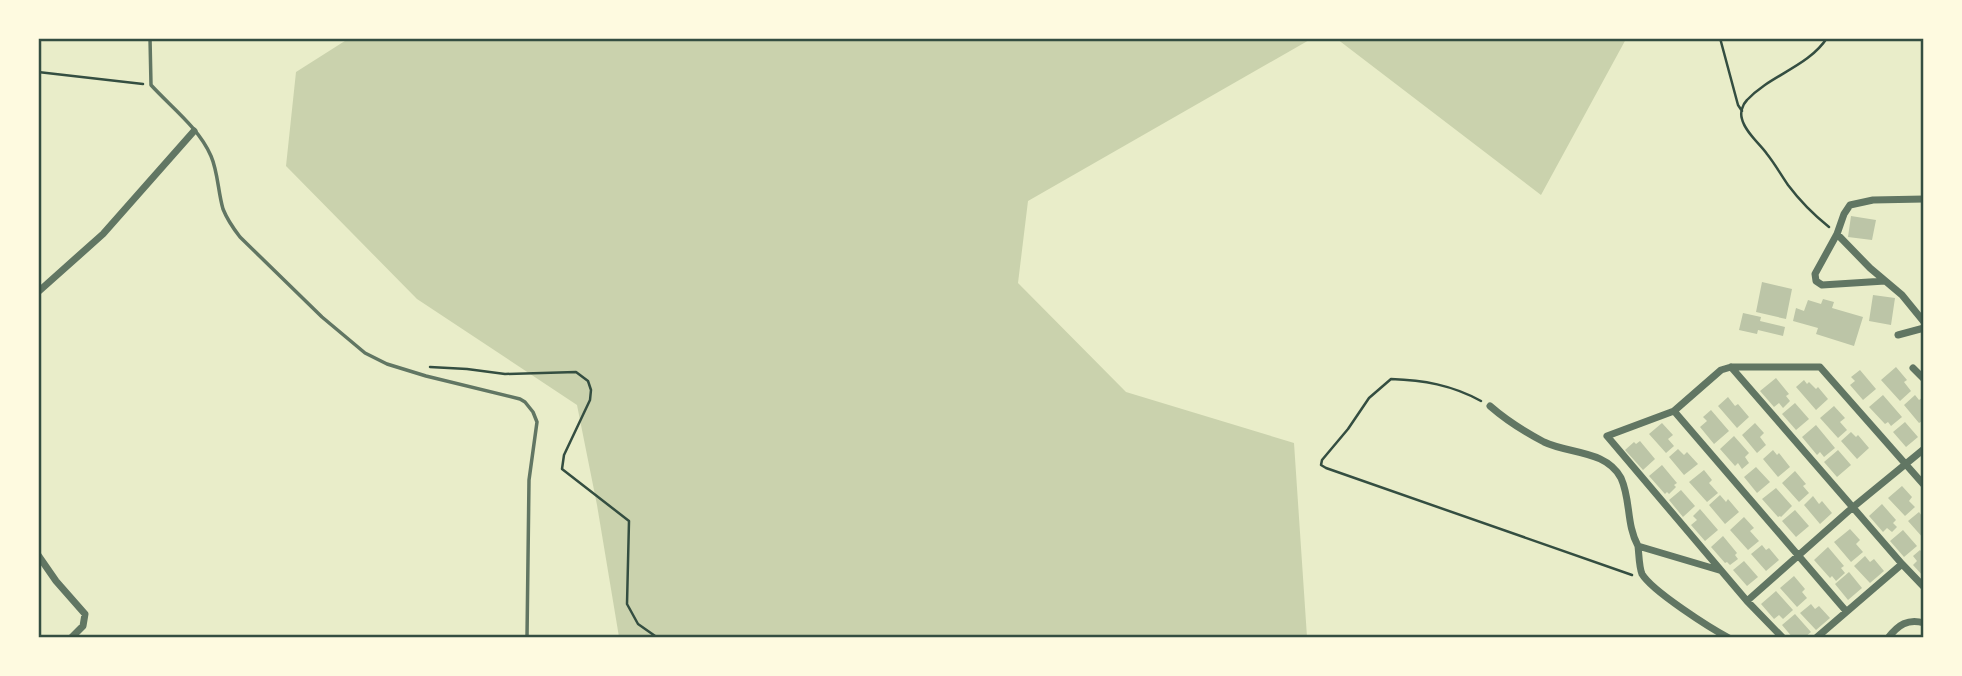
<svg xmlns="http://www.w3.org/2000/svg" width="1962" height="676" font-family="'Roboto Condensed',sans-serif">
<rect width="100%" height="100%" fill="#e9edc9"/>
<path fill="#cad2ad" d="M348,39H1311L1028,201L1018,283L1126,392L1294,443L1307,637H619L597,505L577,405L417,299L286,166L296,72Z
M1337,39H1626L1541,195Z"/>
<path fill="#bcc5a7" d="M1851,216L1876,220L1872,240L1848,237Z
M1762,282L1792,289L1786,319L1756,312Z
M1873,295L1895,298L1891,325L1869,321Z
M1823,299L1834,302L1832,308L1863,317L1854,346L1816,334L1818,328L1793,321L1796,308L1804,311L1808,300L1821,304Z
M1743,313L1761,317L1760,321L1785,327L1783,336L1758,330L1757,334L1739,330Z
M1896,367L1907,380L1904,382L1911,391L1900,401L1881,380Z
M1860,370L1876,389L1863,400L1850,385L1855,381L1851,377Z
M1776,378L1789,394L1786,396L1790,401L1783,408L1779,403L1774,407L1760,391Z
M1804,380L1807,384L1809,382L1816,389L1818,387L1828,399L1816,410L1796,387Z
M1883,395L1902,417L1891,426L1888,422L1885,424L1869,407Z
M1915,395L1919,400L1922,398L1924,400V420L1919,423L1904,405Z
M1728,397L1735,406L1738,404L1749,417L1737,428L1718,406Z
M1795,403L1809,419L1796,430L1782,414Z
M1834,406L1845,418L1840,422L1847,430L1838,438L1820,418Z
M1711,410L1729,431L1714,444L1700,427L1707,421L1703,417Z
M1905,422L1918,437L1906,447L1893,432Z
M1662,423L1673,435L1668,439L1674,446L1666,453L1649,434Z
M1755,423L1764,433L1760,437L1766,445L1757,453L1742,435Z
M1816,425L1835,448L1824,457L1820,452L1817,455L1802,437Z
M1851,432L1856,437L1858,435L1869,448L1857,459L1841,441Z
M1734,436L1749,453L1745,457L1749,463L1742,469L1738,463L1735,466L1720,449Z
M1640,441L1655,459L1643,470L1625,450L1634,442L1636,444Z
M1678,449L1684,455L1687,452L1698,464L1684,475L1669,457Z
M1773,450L1777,455L1779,453L1790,467L1778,477L1763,459Z
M1838,450L1851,465L1837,477L1824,462Z
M1662,465L1677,483L1674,485L1676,487L1669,494L1667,492L1665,494L1649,476Z
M1756,467L1770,482L1757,493L1744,477Z
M1704,470L1712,480L1709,483L1718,493L1707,502L1689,482Z
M1795,471L1806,484L1803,486L1809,493L1799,502L1782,483Z
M1902,486L1912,497L1909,501L1915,507L1905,516L1888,498Z
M1776,488L1792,506L1781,517L1780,516L1778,517L1762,499Z
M1681,490L1695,506L1683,517L1669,500Z
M1720,495L1726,502L1728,499L1739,512L1725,524L1709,505Z
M1813,496L1819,504L1822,501L1832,513L1820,524L1804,505Z
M1882,504L1896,520L1893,523L1897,527L1892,532L1887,528L1883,532L1869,516Z
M1700,509L1718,530L1705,541L1691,525L1697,520L1693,516Z
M1795,510L1809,526L1796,537L1782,521Z
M1919,512L1922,516L1924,515V539L1908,521Z
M1744,517L1754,528L1750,531L1759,541L1748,550L1730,530Z
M1850,529L1860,540L1856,544L1863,552L1851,562L1834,542Z
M1903,530L1917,546L1904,557L1890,541Z
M1723,536L1737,553L1735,555L1738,559L1730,565L1727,562L1725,563L1711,547Z
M1762,545L1766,550L1769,548L1779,560L1766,571L1751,554Z
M1828,547L1844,566L1841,568L1845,573L1836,581L1832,576L1830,578L1814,560Z
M1920,550L1924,554V577L1913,565L1917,561L1913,556Z
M1865,556L1870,562L1874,559L1884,571L1870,583L1854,566Z
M1744,561L1758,577L1747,586L1733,570Z
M1849,572L1862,588L1848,600L1835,584Z
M1794,576L1805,589L1802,592L1807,598L1797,607L1780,588Z
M1776,591L1793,610L1783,619L1779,615L1774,619L1761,604Z
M1811,604L1815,609L1819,606L1830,618L1816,630L1800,613Z
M1795,614L1811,632L1804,638H1793L1782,625Z"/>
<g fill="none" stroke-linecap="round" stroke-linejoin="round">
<path stroke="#344e41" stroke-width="2.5" d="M1720,38L1738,105L1742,111
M1827,38C1808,67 1770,75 1747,100C1742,105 1740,113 1742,119C1745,132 1760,144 1767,154C1775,164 1781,175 1788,185C1800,201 1814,215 1829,227
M38,72L143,84
M430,367L467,369L505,374L576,372L588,381L591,390L590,400L564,455L562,469L629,521L627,604L638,624L658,638
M1481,401C1452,385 1423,380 1391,379L1369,398L1348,429L1322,460L1321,465L1326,468L1632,575"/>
<path stroke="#617663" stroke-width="3.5" d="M150,38L151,85C171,107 199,128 211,156C218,172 218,192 223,209C227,219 233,228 240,237L322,317L365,353L387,364L426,376L520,399L525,402L533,412L537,422L529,480L527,638"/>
<path stroke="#617663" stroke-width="7" d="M1837,234L1870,268L1902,295L1924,322
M1885,281L1822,285L1816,281L1815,274L1837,234L1844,214L1850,205L1873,200L1924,199
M38,292L103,234L194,131
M1898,335L1924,328
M1731,367L1902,564L1816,638
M1913,368L1924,379
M1490,406C1506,420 1525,432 1544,442C1569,454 1606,450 1621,478C1631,500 1626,524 1638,546L1719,570
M1674,411L1846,611
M1638,546C1639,554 1639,567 1642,574C1652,591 1710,628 1729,638
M38,555L56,581L85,614L83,626L71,638
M1902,564L1924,587
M1747,601L1852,508L1924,449
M1783,638L1747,601L1607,436L1674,411L1721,370L1731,367H1820L1924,485
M1888,638C1898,625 1908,618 1924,623"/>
</g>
<rect width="1962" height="676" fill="none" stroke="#fefae0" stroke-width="80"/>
<rect x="40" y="40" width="1882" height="596" fill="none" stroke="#344e41" stroke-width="2.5"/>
</svg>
